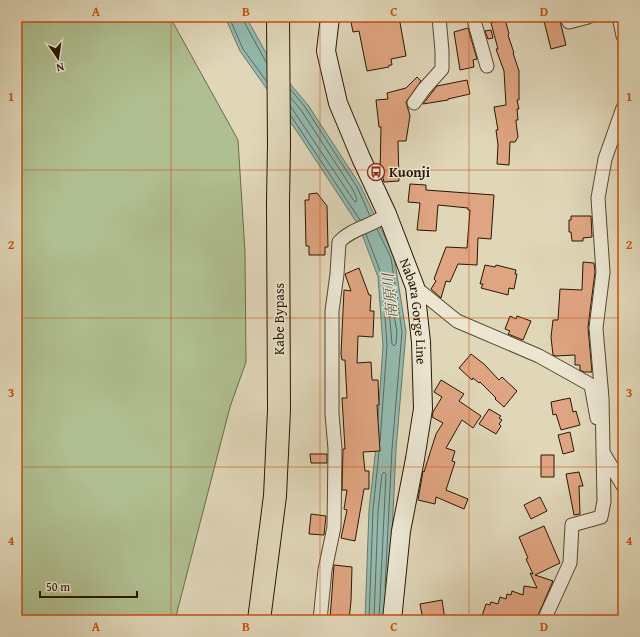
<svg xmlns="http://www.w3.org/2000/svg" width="640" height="637" font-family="'Gentium Book Plus','Noto Serif JP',serif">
<rect width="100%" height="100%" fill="#e0d7b9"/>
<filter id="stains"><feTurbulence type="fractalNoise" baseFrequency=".005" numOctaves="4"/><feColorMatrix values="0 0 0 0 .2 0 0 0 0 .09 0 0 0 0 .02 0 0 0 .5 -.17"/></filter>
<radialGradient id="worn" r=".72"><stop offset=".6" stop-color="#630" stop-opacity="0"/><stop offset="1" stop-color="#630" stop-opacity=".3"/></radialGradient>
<path fill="#b0bf91" stroke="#6c6b48" d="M17,17H170L238,140L245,252L246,362L230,407L175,620H17Z"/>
<path fill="#94bab0" stroke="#69796a" d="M225,17H246L270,60L308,105L360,185L394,256L406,332L396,449L388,620H365L369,510L376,447L383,346L378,277L359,226L298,133L240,51Z"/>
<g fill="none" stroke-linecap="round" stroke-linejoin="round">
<path stroke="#5e6858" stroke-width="1" d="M229,17L243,49L267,82
M243,17V20L266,62
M291,90L305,107L357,187L370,216
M291,98L301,110L353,190L357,199L356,202L354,201L291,107
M291,116L360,220
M377,229L391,258L402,332L392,449L385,587
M366,234L382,276L387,345L380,442
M391,307L393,309L397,332L396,344L394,346L392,344L389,309Z
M369,620L373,510L379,452
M374,620L378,511L382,474L384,472L386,474L379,620"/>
</g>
<path fill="#dfa481" stroke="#291700" d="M350,17H399L406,56L391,59L392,65H389V67L367,71L359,31L353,32Z
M543,17H559L566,45L551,49Z
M505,19L509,34L508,35L514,53H513L519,71V100H517L519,109H517L518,120H516V122L518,137L515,142H510L509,165L497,164L498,145L496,130H498L494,107L506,105L504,71L496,49H498L491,23Z
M468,28L477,59L473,60L474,67L460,70L454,32Z
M491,30L493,38L488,39L485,31Z
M417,77L421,81L406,102L410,116L406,141H398L399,181L384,182L382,174H380L381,127H379L376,100L388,99L387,93L406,88Z
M467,80L470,94L448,99V100L423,104L437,86Z
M410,184L426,185V190L494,195L491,239L478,238L477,265L458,264L450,282L446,281L441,298L431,289L436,281L434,279L446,247L467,248L470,210H468V208L438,205L436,231L417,230L420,203L408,202Z
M317,193L327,206L328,247H325V255H309V246H306L305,200H309V194Z
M571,216H591L592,237L583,238V241H572L571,232H569V220H571Z
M583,262L594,263L595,272L588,327L592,372H584L580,370V365H575V355L556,356L553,355L551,337L553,320H558L560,289L582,290Z
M485,265L495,267L496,265L516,270L515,274H517L514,289L509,288L508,295L481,288L483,284H480Z
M359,268L369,295H371L370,311H374L373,337L358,336L357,363L371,362L372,380H378L379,405H377L380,451L363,452L365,471H369V489H364L355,541L341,538L347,510L344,509L347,490H342L343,449H345L342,398H347L345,360H342L341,354L344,290L351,291L345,274Z
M510,316L516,319L517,316L531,321L523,340L508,334L510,331L505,329Z
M471,354L484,364L499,380L502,377L517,391L504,407L495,399L496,398L480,382L479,383L473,378L472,380L459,368Z
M441,380L464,394L459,401L481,416L473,428L462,420L446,448L455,451L452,461L455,462L446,490L468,499L464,509L436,497L435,504L418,500L423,471L424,472L436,434L443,423L432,417L433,412L442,397L434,392Z
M570,398L573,412L576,411L580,425L561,430L556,414L553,415L551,402Z
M489,409L501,416L499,418L502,420L499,424L501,426L496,434L479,424Z
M570,432L574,451L563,454L558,435Z
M310,454H327V463H311Z
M541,455H554V477H541Z
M579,472L583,486H579L580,514L574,515L566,474Z
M540,497L547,511L531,519L524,505Z
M311,514L326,516L324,535L309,534Z
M544,526L560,563L535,575L553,581L536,620H498L482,616L486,604L490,605L491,602L498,604L500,597L506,599L507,594L511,595L512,591L523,595L524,586L537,588L530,573L533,574L526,559L528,558L519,537Z
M334,565L352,567L351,601L349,620L330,619Z
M442,600L445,620H423L420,604Z"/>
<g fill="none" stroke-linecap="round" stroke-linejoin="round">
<g stroke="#57472e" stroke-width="15">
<path id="street" d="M473,17L487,66
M567,17L569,22L588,17
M620,17V21L623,36
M414,103L424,89L442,69V51L439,17
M415,287L457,321L539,356L591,385L597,418
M604,454L623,486
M320,620L325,570L334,527L335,449L332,414V311L337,274L339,242C353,227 372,227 387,214
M544,620L570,563L572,525L601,517L604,501L602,398L596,328L603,272L598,198L605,159L623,108"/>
</g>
<g stroke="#291700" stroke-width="20">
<g id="secondary">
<path id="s1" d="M330,17L326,51L338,103L361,158L387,214L415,287L421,342L423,409L415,459L401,531L392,620"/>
</g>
</g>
<g stroke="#291700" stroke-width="24">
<path id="highway" d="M259,620L275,496L279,410L278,203L279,144L278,17"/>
</g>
<use href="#street" stroke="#ebe5d2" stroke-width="13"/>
<use href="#secondary" stroke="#ebe5d2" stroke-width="18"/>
<use href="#highway" stroke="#e0d7b9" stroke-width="22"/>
</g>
<path fill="none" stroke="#cb4f0a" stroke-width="1" stroke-opacity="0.55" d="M171,17V620M320,17V620M469,17V620M17,170H623M17,318H623M17,467H623"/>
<defs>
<g id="bus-ring" transform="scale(0.9)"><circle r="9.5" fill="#ebe5d2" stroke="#8f2418" stroke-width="1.5"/><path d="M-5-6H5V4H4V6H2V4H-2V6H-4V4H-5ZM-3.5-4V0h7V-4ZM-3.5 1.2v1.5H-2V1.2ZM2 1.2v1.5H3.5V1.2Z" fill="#8f2418"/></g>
</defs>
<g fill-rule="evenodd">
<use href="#bus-ring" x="376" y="172"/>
</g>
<g text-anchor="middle" stroke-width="3" stroke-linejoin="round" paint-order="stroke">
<g font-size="14" font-weight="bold" fill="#291700" stroke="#ebe5d2" text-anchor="start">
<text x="389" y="177">Kuonji</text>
</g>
<g font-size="14" fill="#291700" stroke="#ebe5d2">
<text dy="5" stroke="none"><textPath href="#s1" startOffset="311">Nabara Gorge Line</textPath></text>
<text transform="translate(279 319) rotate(-90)" y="5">Kabe Bypass</text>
</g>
<g font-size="15" font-style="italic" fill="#4e503e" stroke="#ebe5d2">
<text transform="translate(390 296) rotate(-95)" y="5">南原川</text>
</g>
</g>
<rect width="640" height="637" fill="none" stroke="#e0d7b9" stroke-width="44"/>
<g transform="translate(58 58) rotate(167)" stroke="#ebe5d2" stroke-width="3" paint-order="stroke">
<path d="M0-3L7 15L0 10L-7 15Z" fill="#291700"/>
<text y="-6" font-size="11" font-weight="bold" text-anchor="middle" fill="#291700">N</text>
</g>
<path d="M40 591v6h97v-6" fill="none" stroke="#291700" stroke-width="2"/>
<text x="46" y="591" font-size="12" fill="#291700" stroke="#ebe5d2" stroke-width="3" paint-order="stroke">50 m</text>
<rect x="22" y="22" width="596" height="593" fill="none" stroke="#cb4f0a" stroke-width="1.5"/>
<g font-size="13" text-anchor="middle" font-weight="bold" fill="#cb4f0a">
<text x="96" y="16">A</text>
<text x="246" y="16">B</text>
<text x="394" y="16">C</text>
<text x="544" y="16">D</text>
<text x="11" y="101">1</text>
<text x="629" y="101">1</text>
<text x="11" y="249">2</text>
<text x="629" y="249">2</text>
<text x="11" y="397">3</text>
<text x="629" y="397">3</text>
<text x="11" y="545">4</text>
<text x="629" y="545">4</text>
<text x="96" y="631">A</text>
<text x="246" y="631">B</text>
<text x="394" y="631">C</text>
<text x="544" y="631">D</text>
</g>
<rect width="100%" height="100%" filter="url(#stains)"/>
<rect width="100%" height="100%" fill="url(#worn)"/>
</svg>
